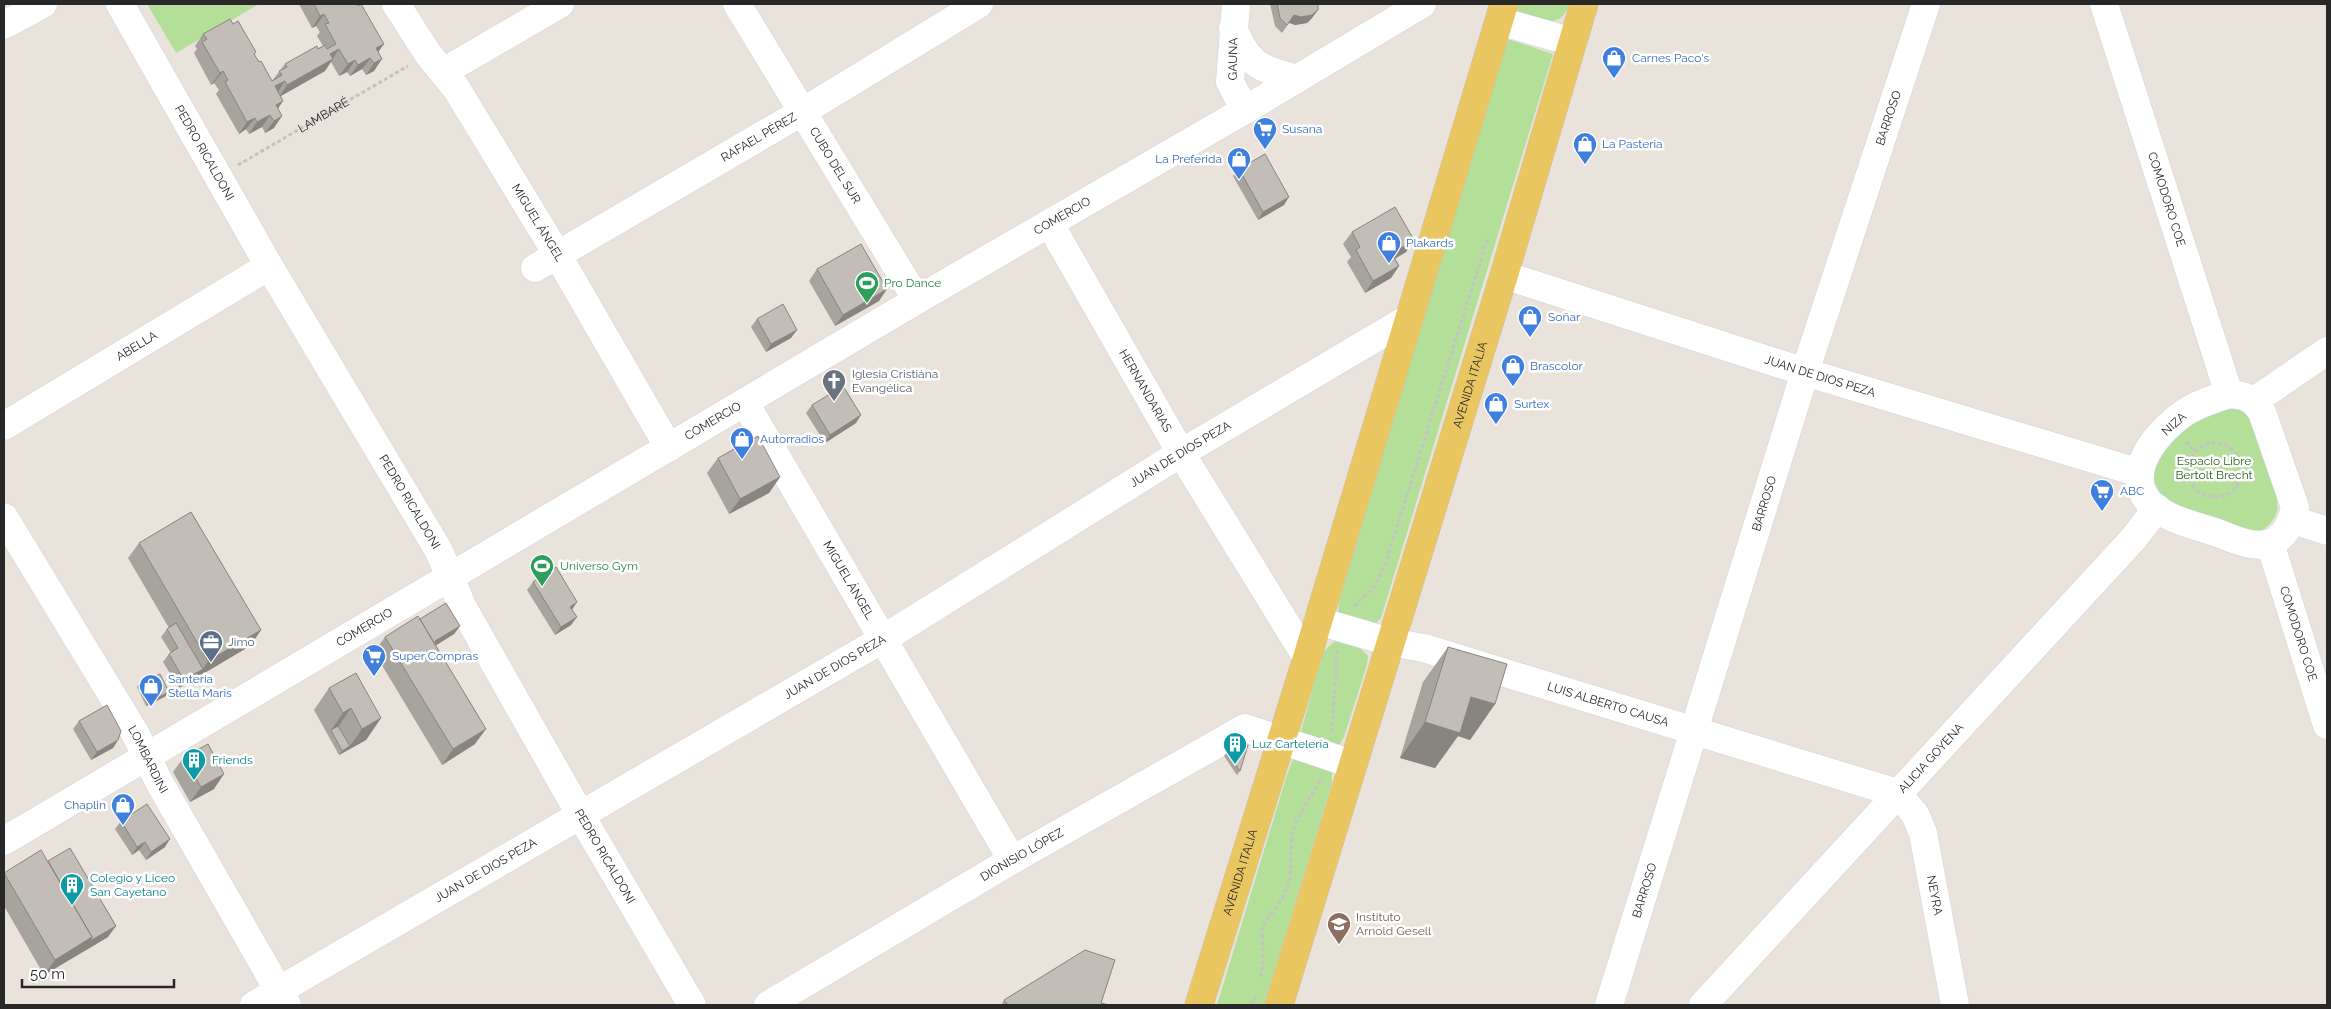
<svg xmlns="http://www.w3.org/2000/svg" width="2331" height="1009" font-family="Raleway,sans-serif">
<rect width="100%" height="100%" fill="#eae3db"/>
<path fill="#b3df99" d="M147,4H259L176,53Z
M1518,4H1569C1561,32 1537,18 1517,12Z
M1511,40L1553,54L1381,618L1373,626L1341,618L1338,612L1339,602L1506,41Z
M2210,405L2246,407C2253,428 2281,492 2277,511C2275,521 2265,529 2257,534L2164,501L2152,477L2154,454Z
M1335,641L1358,646L1368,656L1367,665L1344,737L1340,744L1334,745L1305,735L1301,731L1323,652Z
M1297,757L1332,769V783L1264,1005H1217L1286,778L1292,761Z"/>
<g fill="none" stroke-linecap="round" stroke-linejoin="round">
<g stroke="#d0d4e1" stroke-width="29">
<g id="minor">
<path id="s2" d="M120,4L269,266L439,551L462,606L580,814L692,1005"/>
<path id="s3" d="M396,4L428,54L456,88L557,254L669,448"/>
<path id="s4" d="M737,4L917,300"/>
<path d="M1236,4L1230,82L1245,110"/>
<path id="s5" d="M2104,4L2229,394"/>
<path d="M1499,21L1573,42"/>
<path d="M4,25L43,4"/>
<path d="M1233,28C1249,66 1259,68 1297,79"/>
<path d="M443,72L560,4"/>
<path id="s6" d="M1050,224L1181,453L1307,658"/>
<path id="s7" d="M535,268L802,112L979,4"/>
<path id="s8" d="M1504,275L1805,372L2140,473"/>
<path d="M2229,394C2246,395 2253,399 2262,412L2295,507C2292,522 2286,537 2270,543C2252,549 2231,538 2215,532C2193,525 2165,519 2149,502C2122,472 2159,430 2184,413C2197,404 2214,399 2229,394Z"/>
<path d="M2254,401L2327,351"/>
<path id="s9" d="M745,403L1012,860"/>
<path id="s10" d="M4,426L269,266"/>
<path id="s11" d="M4,517L135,733L159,782L287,1005"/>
<path d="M2293,520L2327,531"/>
<path id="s12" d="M2270,543L2327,725"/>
<path id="s13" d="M1318,621L1390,642L1424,648L1897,793L1915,814L1923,833L1955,1005"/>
<path id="s14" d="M4,841L917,300L1245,110L1422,4"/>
<path id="s15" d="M254,1005L883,639L1181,453L1409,318"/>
<path id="s16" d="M768,1005L1012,860L1245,728L1352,764"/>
<path id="s17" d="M1609,1005L1805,372L1926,4"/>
<path id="s18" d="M1703,1005L2134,538L2157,508"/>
</g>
</g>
<g stroke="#c3c3c3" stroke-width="29">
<g id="major">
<path id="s19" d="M1199,1005L1307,658L1504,4"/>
<path id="s20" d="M1279,1005L1504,275L1584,4"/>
</g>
</g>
<g stroke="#c3c3c3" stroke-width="3" stroke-dasharray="4 2.5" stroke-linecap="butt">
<path id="s1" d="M238,165L408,66"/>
<path d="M2186,442L2195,451"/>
<circle cx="2215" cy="470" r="27"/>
<path d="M1354,606L1375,586L1386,562L1488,237"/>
<path d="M1332,732L1337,651"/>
<path d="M1261,977L1263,962L1262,927L1283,897L1290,879L1292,833L1297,819L1322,777"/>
<path d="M1251,1005L1256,997"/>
</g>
<use href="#minor" stroke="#fff" stroke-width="28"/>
<use href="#major" stroke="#eac660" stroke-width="28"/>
</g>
<path fill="#a7a39d" d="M299,4H357L384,44L378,52L374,71L366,75L362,69L350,76L347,72L339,76L331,62L325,71L281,96L274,128L265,133L262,127L249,134L246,129L239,134L216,94L219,90L214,83L211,85L194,53L197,49L195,46L203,34L254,55L259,62L272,81L285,64L323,46L317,36L320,32L316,26L312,28Z
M1270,4H1318L1312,18L1307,23L1295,25L1289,23L1282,33L1275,26Z
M1239,169L1284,205L1258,220L1233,176Z
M1352,232L1414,240L1406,252L1395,259L1399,266L1391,278L1365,293L1347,262L1351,257L1343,244Z
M817,269L879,301L835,326L809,281Z
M757,319L791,338L766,352L751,327Z
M812,405L856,423L825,443L806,413Z
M718,458L780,477L769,493L729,514L707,473Z
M139,543L261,630L250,646L179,688L163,662L169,654L171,653L161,637L167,629L169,628L128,558Z
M533,582L572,610L571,625L555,635L527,590Z
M420,620L460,626L454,634L436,645L475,744L442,765L374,652L385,637Z
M1448,647L1495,704L1470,740L1458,736L1435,768L1400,758L1423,682Z
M140,683L166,696L146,706L137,687Z
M329,688L381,718L366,740L339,755L314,710Z
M79,721L118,740L113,748L91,760L73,729Z
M1227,752L1240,771L1237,775L1224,756Z
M184,757L214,789L190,802L173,772Z
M121,821L165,847L146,860L139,850L132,855L115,829Z
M48,861L108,937L44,975L4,906V873Z
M1004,1000L1101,1003L1109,1005H1003L1002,1004Z"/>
<path fill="#88847f" d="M1318,10L1312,18L1307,23L1295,25L1288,22L1294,15Z
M324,14L316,26L312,28L320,16Z
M384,44L375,56L370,59L362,69L350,76L358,65L376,48Z
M339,49L325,71L279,97L287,85L330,54Z
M382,59L374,71L366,75L374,63Z
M355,60L347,72L339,76L348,64Z
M223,71L214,83L211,85L220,73Z
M285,81L277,93L275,86Z
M283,101L275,113L270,115L262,127L249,134L257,122L276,105Z
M282,116L274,128L265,133L274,121Z
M255,118L246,129L239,134L247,122Z
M1289,197L1284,205L1258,220L1263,212Z
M1414,240L1406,252L1383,265L1392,254Z
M1399,266L1391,278L1365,293L1373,281Z
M887,289L879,301L835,326L843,315Z
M797,330L791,338L766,352L771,344Z
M861,415L856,423L825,443L830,435Z
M780,477L769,493L729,514L740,499Z
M577,602L572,610L570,607Z
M577,617L571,625L555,635L561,627Z
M460,626L454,634L435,646V641Z
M261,630L250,646L179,688L184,680L203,669L208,661Z
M169,692L166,696L146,706L149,702Z
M1471,697L1495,704L1470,740L1458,736L1435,768L1400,758L1425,722Z
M351,708L336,730H331L343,713Z
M381,718L366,740L339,755L342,751L350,746L362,729Z
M486,729L475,744L442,765L453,749Z
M118,740L113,748L91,760L97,752Z
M224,774L214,789L190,802L201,787Z
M170,839L165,847L146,860L151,852Z
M145,842L139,850L132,855L137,847Z
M116,926L108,937L44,975L55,960L92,937Z"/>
<path fill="#c2bdb6" stroke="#88847f" d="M314,4H357L358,6L361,4L384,44L376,48L382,59L374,63L370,58L358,65L355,60L348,64L339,49L330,54L333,59L287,85L285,81L275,86L283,101L276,105L282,116L274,121L270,115L257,122L255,118L247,122L225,82L228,80L223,71L220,73L202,42L207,39L203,34L230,19L233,24L238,21L256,52L254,54L259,62L261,61L272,81L282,75L279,71L287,67L285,64L317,46L318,49L325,45L327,49L336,44L325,24L329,23L324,14L320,16Z
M1277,4H1318V10L1312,15L1301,17L1294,15L1287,25L1280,18Z
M1265,154L1289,197L1263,212L1239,169Z
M1395,207L1414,240L1392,254L1399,266L1373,281L1356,250L1360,247L1352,232Z
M861,244L887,289L843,315L817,269Z
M783,304L797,330L771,344L757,319Z
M843,386L861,415L830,435L812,405Z
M758,436L780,477L740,499L718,458Z
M191,512L261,630L208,661L139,543Z
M556,567L577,602L570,607L577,617L561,627L533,582Z
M446,603L460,626L435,641L436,644L435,645L420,619Z
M418,616L486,729L453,749L385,637Z
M176,623L203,669L184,680L169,654L178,648L167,629Z
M1448,647L1507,664L1495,704L1471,697L1460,733L1425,722Z
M356,673L381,718L362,729L351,708L343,713L329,688Z
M160,674L169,692L149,702L140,683Z
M107,705L121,731L118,740L97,752L79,721Z
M338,726L350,746L342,751L331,730Z
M1240,742L1248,745L1240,771L1227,752Z
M208,744L224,774L201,787L184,757Z
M147,804L170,839L151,852L145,842L137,847L121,821Z
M70,848L116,926L90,941L92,937L48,861Z
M41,850L92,937L55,960L4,873Z
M1085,950L1115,960L1101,1003L1109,1005H1008L1004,1000Z"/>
<defs>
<g id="shop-pin" transform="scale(1.25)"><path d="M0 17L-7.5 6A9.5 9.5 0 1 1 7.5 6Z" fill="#3f7fe0" stroke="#fff"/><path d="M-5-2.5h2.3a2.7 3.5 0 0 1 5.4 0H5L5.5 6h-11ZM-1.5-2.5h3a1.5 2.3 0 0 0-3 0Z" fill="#fff"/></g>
<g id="supermarket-pin" transform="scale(1.25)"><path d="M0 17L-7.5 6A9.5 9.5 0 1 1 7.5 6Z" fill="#3f7fe0" stroke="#fff"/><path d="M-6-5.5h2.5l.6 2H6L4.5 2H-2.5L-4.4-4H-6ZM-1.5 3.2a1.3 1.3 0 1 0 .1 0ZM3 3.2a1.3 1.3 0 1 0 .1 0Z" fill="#fff"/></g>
<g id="stadium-pin" transform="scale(1.25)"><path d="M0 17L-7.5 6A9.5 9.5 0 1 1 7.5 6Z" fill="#2e9e5b" stroke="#fff"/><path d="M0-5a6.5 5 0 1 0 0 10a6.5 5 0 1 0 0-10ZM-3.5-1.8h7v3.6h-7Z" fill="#fff"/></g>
<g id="church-pin" transform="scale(1.25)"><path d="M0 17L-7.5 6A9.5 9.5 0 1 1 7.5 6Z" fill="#6b7280" stroke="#fff"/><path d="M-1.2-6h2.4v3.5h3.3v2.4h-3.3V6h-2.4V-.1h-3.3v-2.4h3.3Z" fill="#fff"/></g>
<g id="office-pin" transform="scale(1.25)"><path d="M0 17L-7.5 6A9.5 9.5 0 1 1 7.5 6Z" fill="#5c6f8a" stroke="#fff"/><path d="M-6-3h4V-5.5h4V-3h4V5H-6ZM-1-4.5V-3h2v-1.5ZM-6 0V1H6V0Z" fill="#fff"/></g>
<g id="building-pin" transform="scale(1.25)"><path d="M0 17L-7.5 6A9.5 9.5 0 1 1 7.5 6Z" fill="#0f9aa8" stroke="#fff"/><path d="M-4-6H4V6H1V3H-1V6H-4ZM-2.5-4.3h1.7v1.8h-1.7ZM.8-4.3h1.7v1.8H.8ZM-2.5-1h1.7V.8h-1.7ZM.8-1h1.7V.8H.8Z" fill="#fff"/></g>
<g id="school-pin" transform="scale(1.25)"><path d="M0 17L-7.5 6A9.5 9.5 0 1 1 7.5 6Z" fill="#8d6e63" stroke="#fff"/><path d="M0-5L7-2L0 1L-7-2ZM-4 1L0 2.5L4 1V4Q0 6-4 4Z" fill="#fff"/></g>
</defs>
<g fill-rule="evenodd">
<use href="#shop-pin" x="1614" y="58"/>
<use href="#supermarket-pin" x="1265" y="129"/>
<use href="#shop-pin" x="1585" y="144"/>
<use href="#shop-pin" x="1239" y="159"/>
<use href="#shop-pin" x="1389" y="243"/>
<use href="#stadium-pin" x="867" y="283"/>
<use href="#shop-pin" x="1530" y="317"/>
<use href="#shop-pin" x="1513" y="366"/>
<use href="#church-pin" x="834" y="381"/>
<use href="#shop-pin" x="1496" y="404"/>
<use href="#shop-pin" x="742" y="439"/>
<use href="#supermarket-pin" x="2102" y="491"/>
<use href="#stadium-pin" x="542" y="566"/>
<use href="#office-pin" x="211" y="642"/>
<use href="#supermarket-pin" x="374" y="656"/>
<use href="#shop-pin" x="151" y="686"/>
<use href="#building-pin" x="1235" y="744"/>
<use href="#building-pin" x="194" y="760"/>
<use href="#shop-pin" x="123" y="805"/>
<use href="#building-pin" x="72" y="885"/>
<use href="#school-pin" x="1339" y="924"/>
</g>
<g text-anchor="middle" stroke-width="5" stroke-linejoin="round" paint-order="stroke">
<g font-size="12" fill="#366cbe" stroke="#fff" text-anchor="start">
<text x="1632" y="62">Carnes Paco's</text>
<text x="1282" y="133">Susana</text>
<text x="1602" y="148">La Pasteria</text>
<text x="1222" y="163" text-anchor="end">La Preferida</text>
<text x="1406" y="247">Plakards</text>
<text x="1548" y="321">Soñar</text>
<text x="1530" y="370">Brascolor</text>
<text x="1514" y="408">Surtex</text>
<text x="760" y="443">Autorradios</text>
<text x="2120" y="495">ABC</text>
<text x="392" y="660">Super Compras</text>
<text x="168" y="683">Santeria<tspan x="168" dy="14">Stella Maris</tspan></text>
<text x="106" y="809" text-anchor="end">Chaplin</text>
</g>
<g font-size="12" fill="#282828" stroke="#fff">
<text transform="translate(1233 59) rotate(-89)" y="4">GAUNA</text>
<text dy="4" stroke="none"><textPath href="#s1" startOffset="99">LAMBARÉ</textPath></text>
<text dy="4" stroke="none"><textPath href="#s17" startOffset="930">BARROSO</textPath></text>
<text dy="4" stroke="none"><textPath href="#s7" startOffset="259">RAFAEL PÉREZ</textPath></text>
<text dy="4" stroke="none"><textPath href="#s2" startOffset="171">PEDRO RICALDONI</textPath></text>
<text dy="4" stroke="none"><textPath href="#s4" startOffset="189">CUBO DEL SUR</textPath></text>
<text dy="4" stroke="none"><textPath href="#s5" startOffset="205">COMODORO COE</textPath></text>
<text dy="4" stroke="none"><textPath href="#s14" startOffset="1229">COMERCIO</textPath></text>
<text dy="4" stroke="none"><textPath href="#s3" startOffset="261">MIGUEL ÁNGEL</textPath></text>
<text dy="4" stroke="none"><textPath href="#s10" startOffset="155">ABELLA</textPath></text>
<text dy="4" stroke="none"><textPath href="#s8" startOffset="332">JUAN DE DIOS PEZA</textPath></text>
<text dy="4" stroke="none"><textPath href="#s20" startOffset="649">AVENIDA ITALIA</textPath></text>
<text dy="4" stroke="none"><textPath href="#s6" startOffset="192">HERNANDARIAS</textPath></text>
<text dy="4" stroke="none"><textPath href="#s14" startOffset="824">COMERCIO</textPath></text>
<text transform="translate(2174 424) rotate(-42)" y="4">NIZA</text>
<text dy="4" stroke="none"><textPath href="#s15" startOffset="1078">JUAN DE DIOS PEZA</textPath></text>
<text dy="4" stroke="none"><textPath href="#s2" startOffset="576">PEDRO RICALDONI</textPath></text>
<text dy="4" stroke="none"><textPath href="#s17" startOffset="525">BARROSO</textPath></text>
<text dy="4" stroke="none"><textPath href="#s9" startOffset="205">MIGUEL ÁNGEL</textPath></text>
<text dy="4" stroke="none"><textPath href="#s14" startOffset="419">COMERCIO</textPath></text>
<text dy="4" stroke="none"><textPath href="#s12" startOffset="95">COMODORO COE</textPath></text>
<text dy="4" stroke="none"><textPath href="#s15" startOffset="672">JUAN DE DIOS PEZA</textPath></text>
<text dy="4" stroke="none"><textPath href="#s13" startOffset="302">LUIS ALBERTO CAUSA</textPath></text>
<text dy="4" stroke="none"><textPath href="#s18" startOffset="336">ALICIA GOYENA</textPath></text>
<text dy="4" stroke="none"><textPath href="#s11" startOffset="282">LOMBARDINI</textPath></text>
<text dy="4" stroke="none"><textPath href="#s16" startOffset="295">DIONISIO LÓPEZ</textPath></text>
<text dy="4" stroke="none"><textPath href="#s2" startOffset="981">PEDRO RICALDONI</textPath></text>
<text dy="4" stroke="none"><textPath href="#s15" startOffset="268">JUAN DE DIOS PEZA</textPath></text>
<text dy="4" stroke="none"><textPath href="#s19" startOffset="139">AVENIDA ITALIA</textPath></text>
<text dy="4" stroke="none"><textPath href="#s17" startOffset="120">BARROSO</textPath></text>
<text dy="4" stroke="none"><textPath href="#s13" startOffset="716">NEYRA</textPath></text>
</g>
<g font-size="12" fill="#27864d" stroke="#fff" text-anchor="start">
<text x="884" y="287">Pro Dance</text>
<text x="560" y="570">Universo Gym</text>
</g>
<g font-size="12" fill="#5b616d" stroke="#fff" text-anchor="start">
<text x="852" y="378">Iglesia Cristiána<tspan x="852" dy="14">Evangélica</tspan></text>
</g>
<g font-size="12" fill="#2d611c" stroke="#fff">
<text x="2214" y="465">Espacio Libre<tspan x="2214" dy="14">Bertolt Brecht</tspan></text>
</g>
<g font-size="12" fill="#4e5e75" stroke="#fff" text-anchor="start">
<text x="228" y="646">Jimo</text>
</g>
<g font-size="12" fill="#0d838f" stroke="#fff" text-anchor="start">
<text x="1252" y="748">Luz Cartelería</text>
<text x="212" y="764">Friends</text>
<text x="90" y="882">Colegio y Liceo<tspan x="90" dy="14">San Cayetano</tspan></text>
</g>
<g font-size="12" fill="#785e54" stroke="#fff" text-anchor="start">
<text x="1356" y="921">Instituto<tspan x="1356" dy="14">Arnold Gesell</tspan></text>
</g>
</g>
<rect width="2331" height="1009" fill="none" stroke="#282828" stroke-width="10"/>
<path d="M22 979v8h152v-8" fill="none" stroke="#282828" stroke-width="2.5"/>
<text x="30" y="979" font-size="15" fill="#282828" stroke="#ffffff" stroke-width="4" paint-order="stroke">50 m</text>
</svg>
